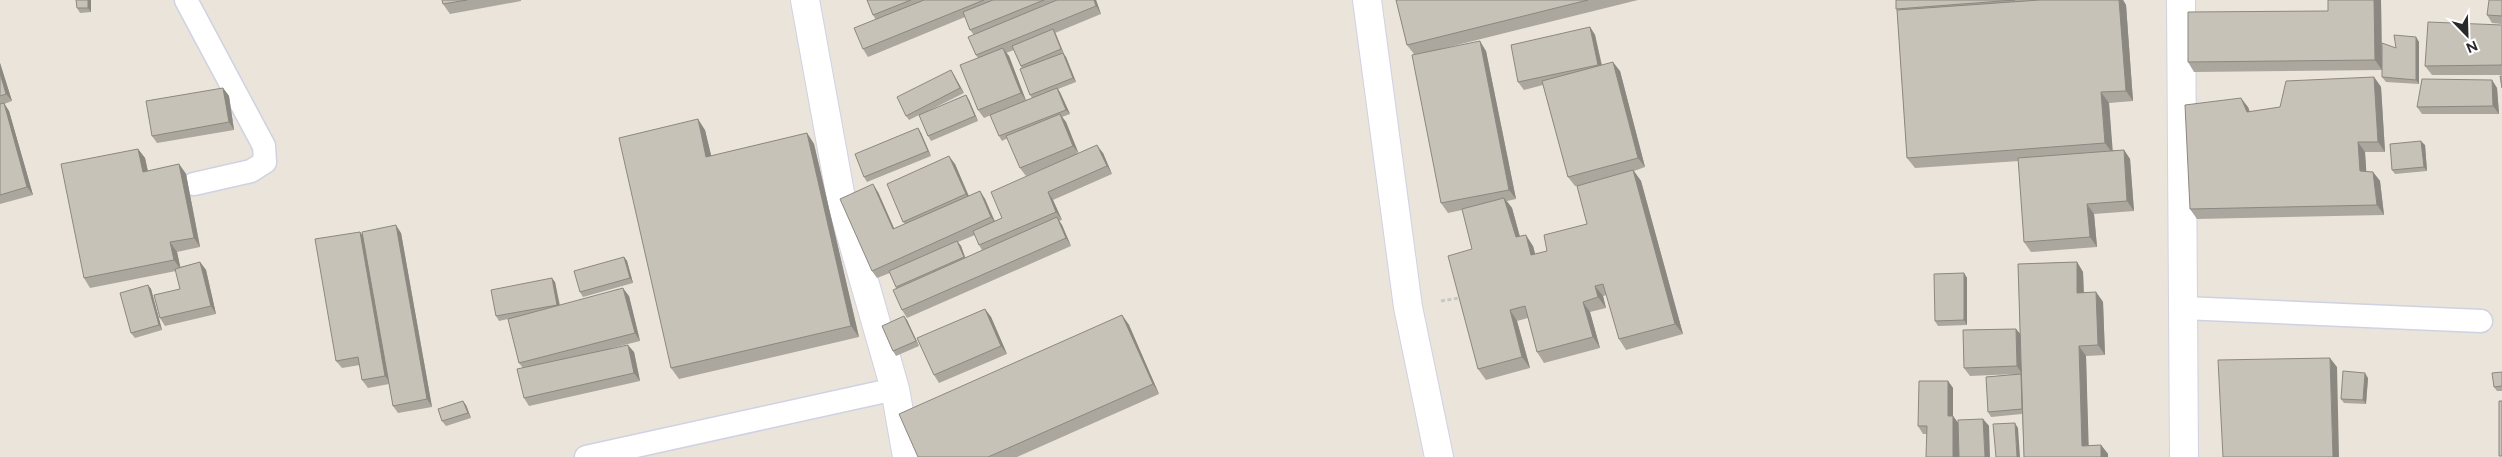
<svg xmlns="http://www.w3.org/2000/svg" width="2502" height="457" font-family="Figtree,sans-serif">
<rect width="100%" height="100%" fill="#ebe4da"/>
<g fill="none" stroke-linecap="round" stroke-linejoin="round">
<g stroke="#cfd2e2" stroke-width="25">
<path id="lane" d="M186,0L264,146L265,162L251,171L194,184
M2183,308L2481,321
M586,457L895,389"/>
</g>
<g stroke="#cfd2e2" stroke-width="30">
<path id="street" d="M805,0L842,204L895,389L907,457
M1367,0L1408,307L1439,457
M2181,0L2184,457"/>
</g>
<path stroke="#c7c7c7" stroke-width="3" stroke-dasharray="4 2.5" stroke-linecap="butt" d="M1441,301L1459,298"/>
<use href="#lane" stroke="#fff" stroke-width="22"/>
<use href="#street" stroke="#fff" stroke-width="28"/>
</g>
<path fill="#aba79e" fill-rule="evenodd" d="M91,0V12L80,13L77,8Z
M442,0H521V1L450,14L443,4Z
M867,0H1096L1101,14L1055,33L1064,54L1066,57L1076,82L1058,89L1070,114L1062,117L1066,122L1078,154L1103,153L1112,174L1053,200L1062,220L1059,221L1062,225L1071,246L907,318L902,310L896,288L890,273L877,278L872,271L878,192L894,229L905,224L903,222L955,164L969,196L980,191L985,199L995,221L1002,218L1060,162L1026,176L1020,168L1008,138L1002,141L999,136L991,115L984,118L978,110V58L976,55L974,35L970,30L965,17L868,57L863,49L876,20L873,15ZM1014,50L1022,69L1030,95L1032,98L1026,100L1009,56L1006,53ZM975,235L979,245L982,250L965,258L961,246L958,242Z
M1396,0H1638L1441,49L1486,51L1516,199L1507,201L1512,208L1520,237L1533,246L1535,254L1547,251L1587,224L1577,186H1575L1568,177L1543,85L1524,90L1518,82L1590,27L1595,35L1602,65L1620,71L1645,167L1634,171L1641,181L1683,334L1626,350L1619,339L1607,295L1603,296L1606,308L1590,312L1600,348L1544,363L1537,352L1528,318L1517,321L1530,368L1486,380L1478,369L1472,249L1462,210L1448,213L1441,203L1414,54L1407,45Z
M1896,0H2123L2126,5L2133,101L2109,103L2112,150H2124L2130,159L2134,211L2094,214L2097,247L2031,252L2024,242L2019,161L1915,168L1907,158L1897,10L1896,9Z
M2328,0H2381L2382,70L2194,72L2188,62L2328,11Z
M2502,0V24L2492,23L2487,15Z
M2502,25V75H2432L2425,66Z
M2416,37L2419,42V84L2386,82L2382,77L2396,48Z
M0,63L12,101L4,104L9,111L33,195L0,204Z
M951,70L954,75L964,93L920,115L966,95L969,100L978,121L931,141L928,136L919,115L909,120L906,116Z
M2374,77L2381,87L2385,152H2365L2366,172H2373L2380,181L2384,215L2197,219L2190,209L2248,107L2250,112L2280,107Z
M2492,80L2497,88L2499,114H2422L2417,107Z
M223,88L229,96L234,130L157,143L152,136Z
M918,128L921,133L931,156L867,182L864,177Z
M705,130L711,156L807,133L814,144L859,337L679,379L671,368Z
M2425,145L2427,171L2395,174L2392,170Z
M138,149L145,158L148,171L179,164L186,174L200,247L177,252L180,267L200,262L206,270L216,314L165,326L160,318L180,289L176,271L90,288L84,278Z
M360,232L362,235L401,233L432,407L398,413L393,406L389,384L368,388L362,380L360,365L342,368L336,361Z
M624,257L627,261L633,283L583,297L580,292Z
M2077,262L2083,272L2084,293L2096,292L2103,302L2105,355L2086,356L2088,445H2101L2108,454V457H2024L2022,414L1991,417L1988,412L1986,377L2017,374L1970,376L1964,368L1963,330L2016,329L2020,334L2018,264Z
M1964,273L1967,278V325L1938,326L1935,321Z
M555,282L560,305L629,296L640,341L612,348L634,352L640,381L529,406L524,398L523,368L519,363L508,319L499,321L496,316Z
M148,285L151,289L162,330L135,338L131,333Z
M985,309L991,317L1007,354L939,383L934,375Z
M1122,315L1129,325L1159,394L1017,457H918Z
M907,320L919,346L896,356L893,351Z
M2502,372V391H2497L2494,387Z
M2368,378L2366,404L2344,403L2341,399Z
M1948,381L1953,388V416L1958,423L1983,419L1989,426L1959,442L1927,434H1923L1918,426Z
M466,405L471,418L446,426L442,421Z"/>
<path fill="#8b8881" d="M88,0H91V12L88,8Z
M1094,0H1096L1101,14L1096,6Z
M2119,0H2123L2126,5L2133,101L2126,91Z
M2374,0H2381L2382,70L2375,60Z
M1590,27L1595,35L1603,72L1598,65Z
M1053,29L1056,34L1064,54L1061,49Z
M2416,37L2419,42V84L2416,80Z
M1480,41L1486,51L1516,199L1509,190Z
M1003,48L1009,56L1026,101L1021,93Z
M1063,53L1066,57L1076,82L1073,78Z
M1613,62L1620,71L1645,167L1638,158Z
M0,63L12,101L6,94L0,73Z
M951,70L954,75L964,93L960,88Z
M2374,77L2381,87L2385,152L2378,142Z
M2492,80L2497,88L2499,114L2493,106Z
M223,88L229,96L234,130L229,122Z
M1057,88L1060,92L1070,114L1066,110Z
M2101,92L2109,103L2113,154L2105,143Z
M966,95L969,100L978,121L975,116Z
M2241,98L2248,107L2253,122L2247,112Z
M4,103L9,111L33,195L27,187Z
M1060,114L1066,122L1079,154L1073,146Z
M698,119L705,130L714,167L706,157Z
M918,128L921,133L931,156L928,151Z
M807,133L814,144L859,337L851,326Z
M2421,141L2425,145L2427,171L2424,167Z
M2358,142L2365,152L2367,181L2360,171Z
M1097,145L1103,153L1112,174L1107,166Z
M138,149L145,158L150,182L143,172Z
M2124,150L2130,159L2134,211L2127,201Z
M949,156L955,164L971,202L966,194Z
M179,164L186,174L200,247L194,238Z
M1633,170L1641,181L1683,334L1675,324Z
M2373,172L2380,181L2384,215L2377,205Z
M873,184L878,192L898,237L893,229Z
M980,191L985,199L996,225L991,217Z
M1048,192L1053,200L1062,220L1056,212Z
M1504,198L1512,208L1523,248L1516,237Z
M2087,204L2094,214L2097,247L2090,237Z
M1057,217L1062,225L1071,246L1066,238Z
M396,225L401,233L432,407L427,399Z
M360,232L366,240L391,384L385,376Z
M1526,235L1533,246L1538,265L1531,255Z
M957,241L961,246L967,262L964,257Z
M170,242L177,252L181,270L174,260Z
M624,257L627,261L633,283L630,278Z
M200,262L206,270L216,314L211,306Z
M2077,262L2083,272L2084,303L2077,293Z
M1964,273L1967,278V325L1964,320Z
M552,278L555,282L560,309L557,305Z
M148,285L151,289L162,330L159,325Z
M1595,286L1603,296L1606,308L1598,297Z
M623,288L629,296L640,341L635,333Z
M2096,292L2103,302L2105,355L2098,345Z
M1583,302L1590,312L1600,348L1593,337Z
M985,309L991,317L1007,354L1001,346Z
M1510,310L1517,321L1530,368L1522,357Z
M1122,315L1129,325L1159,394L1153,384Z
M904,316L907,320L919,346L916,341Z
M2016,329L2022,336V374L2017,366Z
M628,345L634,352L640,381L634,373Z
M2079,346L2086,356L2089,455L2082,446Z
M2330,358L2337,367L2339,457H2333Z
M2365,373L2368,378L2366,404L2363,400Z
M1948,381L1953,388V424L1948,416Z
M463,401L466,405L471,418L468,413Z
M1953,416L1959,424V457H1953Z
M1983,419L1989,426L1990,457H1985Z
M2015,423L2018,428L2020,457H2017Z
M2101,445L2108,454V457H2101Z"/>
<path fill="#c7c2b8" stroke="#8b8881" d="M76,0H88V8H77Z
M442,0H467L443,4Z
M867,0H911L873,15Z
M924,0H984L863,49L854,28Z
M993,0H1044L970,30L963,12Z
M1057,0H1094L1096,6L976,55L968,37Z
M1396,0H1588L1407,45Z
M1896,0H2015L1896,9Z
M2040,0H2119L2126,91L2101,92L2105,143L1907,158L1897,10Z
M2328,0H2374L2375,60L2188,62V12L2328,11Z
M2489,0H2502V16L2487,15Z
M2428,22L2502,25V65L2425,66Z
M1590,27L1598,65L1518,82L1511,45Z
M1053,29L1061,49L1021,66L1012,46Z
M2394,35L2416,37V80L2382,77V43L2396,48Z
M1480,41L1509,190L1441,203L1412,55Z
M1003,48L1021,93L978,110L960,65Z
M1063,53L1073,78L1030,95L1020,69Z
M1613,62L1638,158L1568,177L1542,81Z
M951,70L960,88L906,116L897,97Z
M0,73L6,94L0,96Z
M2500,76H2502V88Z
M2374,77L2378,142H2358L2360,171L2373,172L2377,205L2190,209L2185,105L2241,98L2247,112L2280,107L2286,81Z
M2422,79L2492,80L2493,106L2417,107Z
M223,88L229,122L152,136L146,101Z
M1057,88L1066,110L999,136L990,115Z
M966,95L975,116L928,136L919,115Z
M4,103L27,187L0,195V104Z
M1060,114L1073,146L1020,168L1006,136Z
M698,119L706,157L807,133L851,326L671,368L619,138Z
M918,128L928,151L864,177L855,154Z
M2421,141L2424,167L2392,170L2390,144Z
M1097,145L1107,166L1048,192L1056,212L979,245L973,231L1002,218L991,192Z
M138,149L143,172L179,164L194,238L170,242L174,260L84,278L61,164Z
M2124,150L2127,201L2087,204L2090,237L2024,242L2018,158Z
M949,156L966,194L903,222L887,184Z
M1633,170L1675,324L1619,339L1603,284L1595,286L1598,297L1583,302L1593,337L1537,352L1525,306L1510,310L1522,357L1478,369L1448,256L1472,249L1462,209L1504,198L1516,237L1526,235L1531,255L1547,251L1544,235L1587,224L1577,186Z
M873,184L893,229L980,191L991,217L872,271L840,199Z
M1057,217L1066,238L902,310L893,290Z
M396,225L427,399L393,406L362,232Z
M360,232L385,376L362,380L358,357L336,361L315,239Z
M957,241L964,257L896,287L889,271Z
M624,257L630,278L580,292L574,271Z
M200,262L211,306L160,318L154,295L180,289L175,269Z
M2077,262V293L2096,292L2098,345L2079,346L2082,446L2101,445V457H2024L2018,264Z
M1964,273V320L1935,321L1934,274Z
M552,278L557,305L496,316L491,290Z
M148,285L159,325L131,333L120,293Z
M623,288L635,333L519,363L508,319Z
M985,309L1001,346L934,375L917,338Z
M1122,315L1153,384L988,457H918L899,414Z
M904,316L916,341L893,351L882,326Z
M2016,329L2017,366L1964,368L1963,330Z
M628,345L634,373L524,398L517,369Z
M2330,358L2333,457H2223L2218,360Z
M2343,371L2365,373L2363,400L2341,399Z
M2502,372V386L2494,387L2492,373Z
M2021,374L2022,409L1988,412L1986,377Z
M1919,381H1948V416H1953V457H1926L1927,426H1918Z
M463,401L468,413L442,421L438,409Z
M2499,401H2502V456H2499Z
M1983,419L1985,457H1959L1958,420Z
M2015,423L2017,457H1996L1993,424Z"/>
<g transform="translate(2467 35) rotate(157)" stroke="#ffffff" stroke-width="4" paint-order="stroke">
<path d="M0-4L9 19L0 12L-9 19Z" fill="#292929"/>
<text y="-8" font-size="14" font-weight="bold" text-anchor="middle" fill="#292929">N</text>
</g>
</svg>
